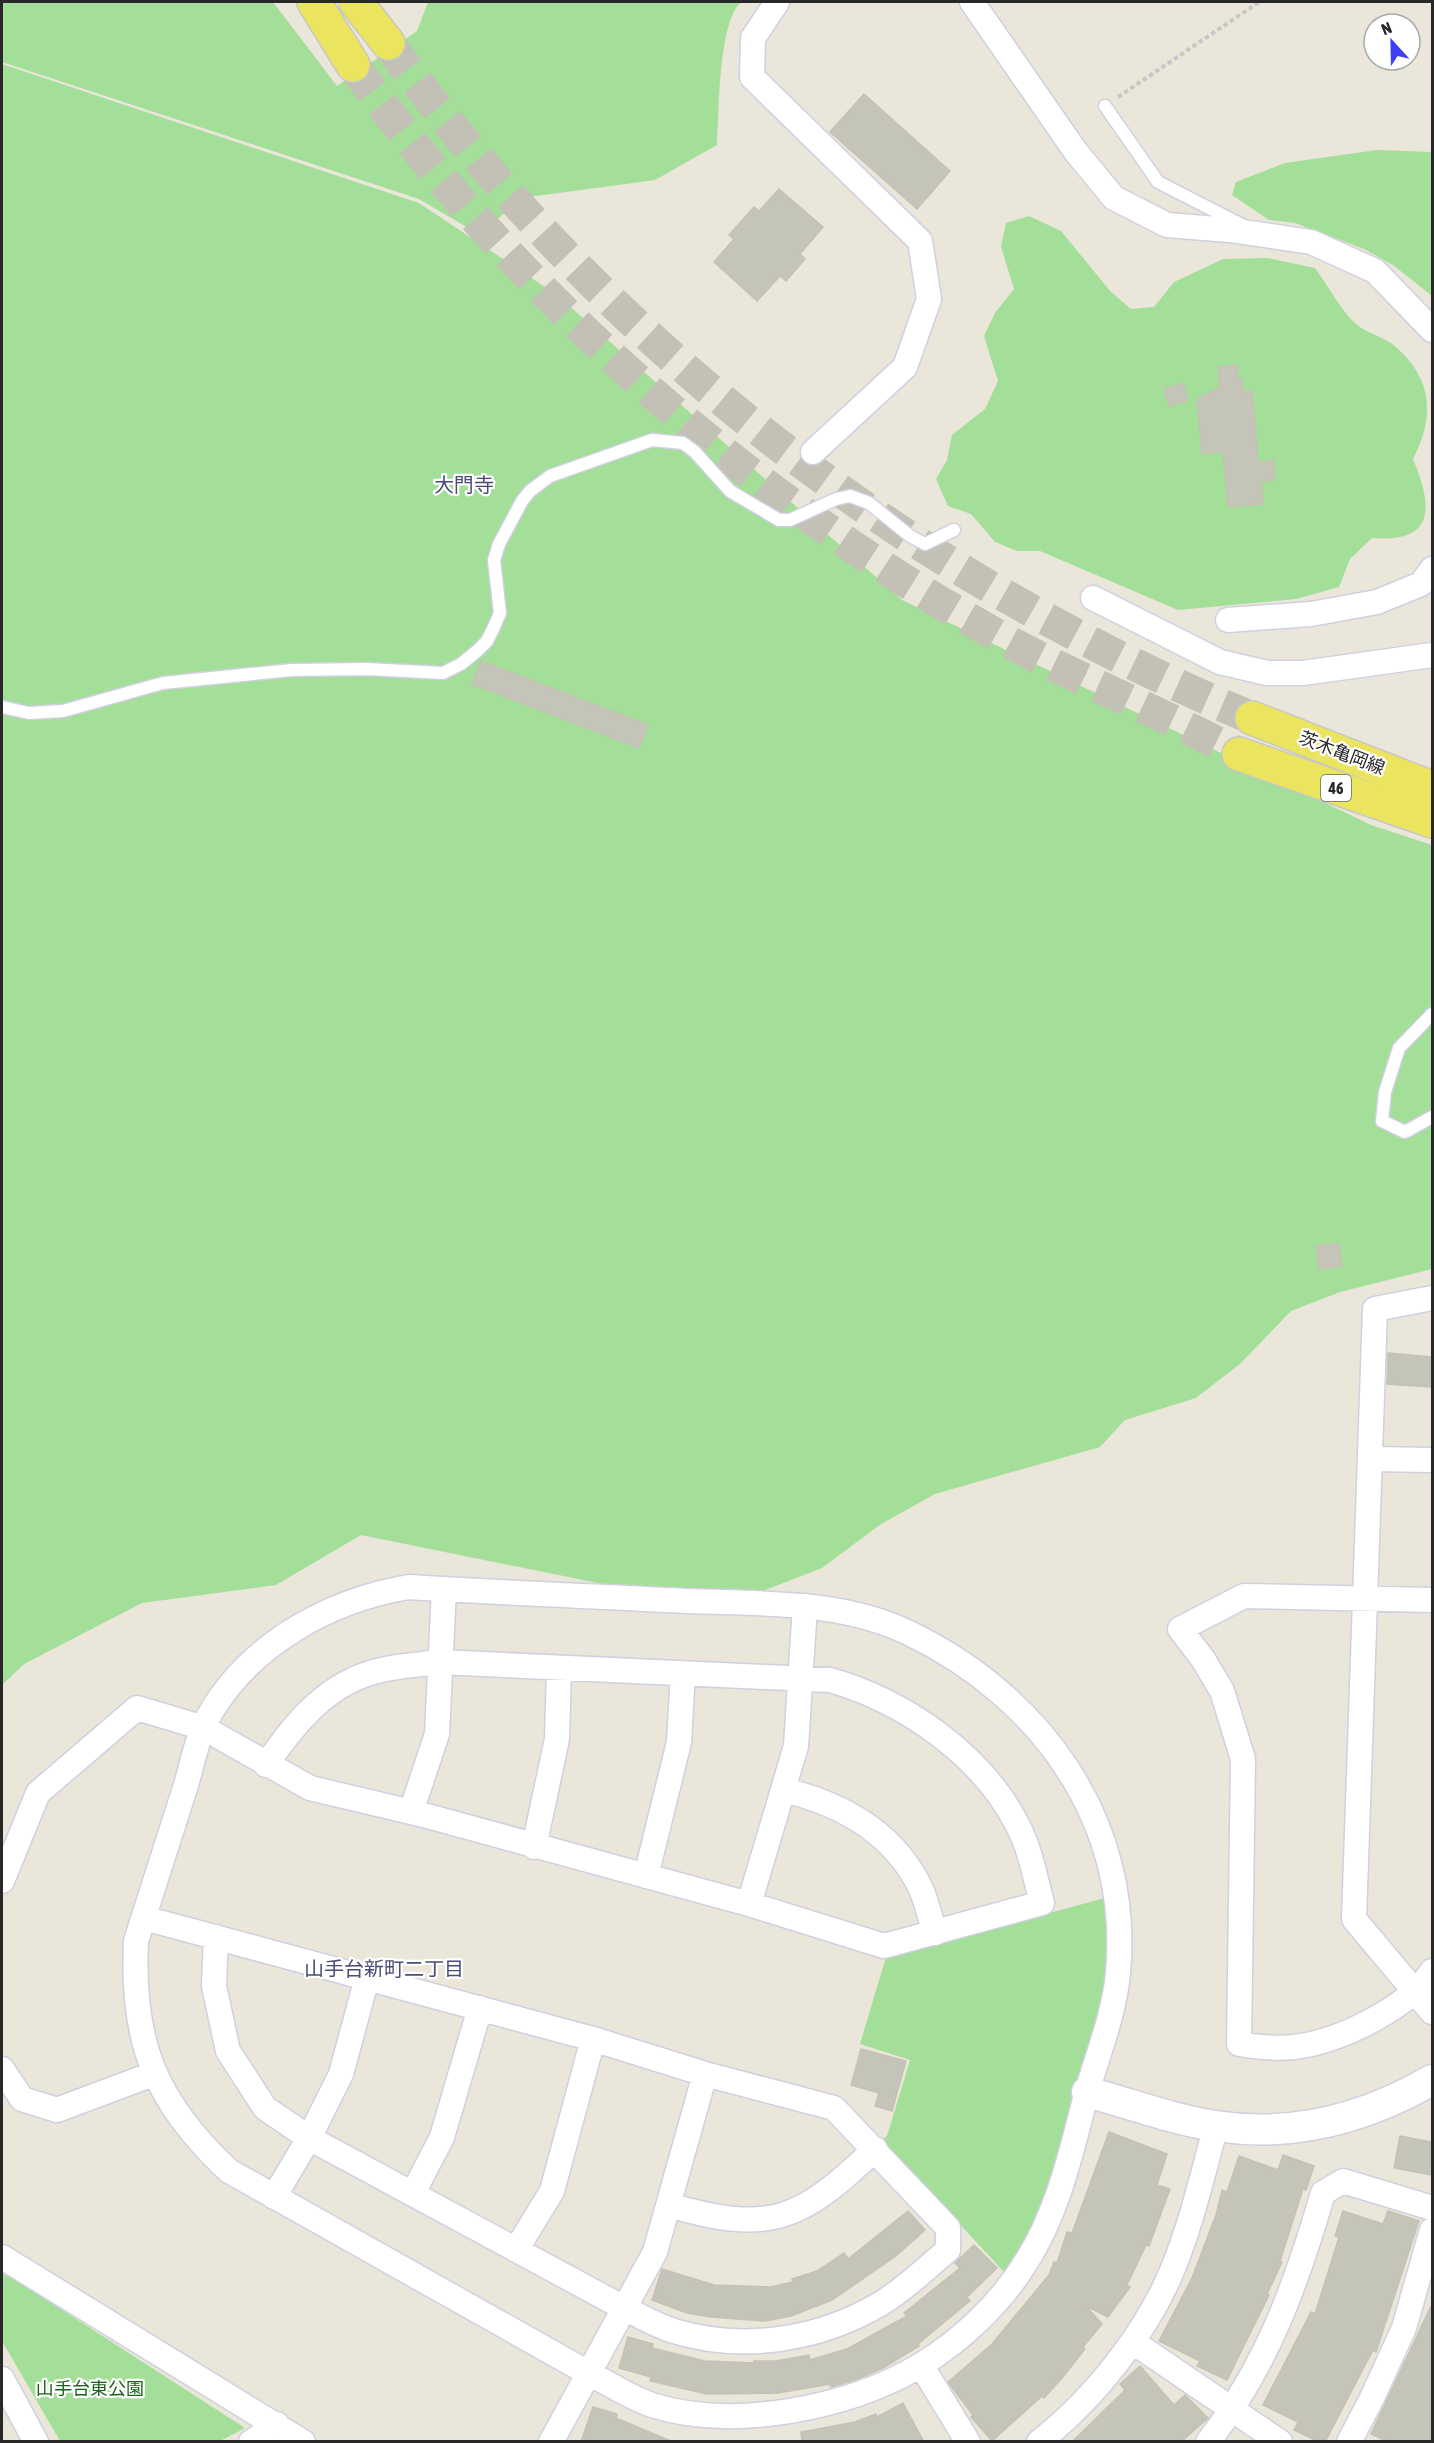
<svg xmlns="http://www.w3.org/2000/svg" width="1434" height="2443" font-family="'Asap Condensed','Noto Sans JP',sans-serif">
<rect width="100%" height="100%" fill="#eae6da"/>
<path fill="#a3df98" d="M2,2H273L337,86L417,31L428,2H741C718,23 719,113 717,145L655,180L521,198L480,235L419,199L2,62Z
M2,64L419,203L557,295L902,600L1371,825L1432,845V1269L1340,1292L1291,1311L1241,1363L1196,1398L1125,1420L1100,1447L935,1494L881,1524L822,1568L739,1600L667,1597L361,1535L276,1585L142,1603L24,1664L2,1685Z
M1377,150L1432,152V296L1393,265L1364,249L1295,223L1269,220L1232,195L1236,182L1285,163Z
M1029,216L1061,231L1111,292L1131,309L1154,307L1174,282L1223,259L1268,258L1315,268C1327,284 1342,312 1356,324C1368,334 1385,337 1396,347C1434,381 1434,418 1413,459C1434,509 1434,543 1372,538L1350,559L1339,587L1296,599L1178,610L1040,551H1017L995,542L971,514L948,506L936,479L947,460L952,435L985,409L998,381L984,336L995,313L1014,289L1001,247L1006,223Z
M1105,1898L1108,1933L1107,1977L1098,2027L1036,2227L1005,2273L882,2140L887,2136L910,2060L860,2044L886,1957Z
M2,2274L11,2277L245,2428L220,2441H60L2,2341Z"/>
<path fill="#c5c4b9" stroke="#c5c2b4" stroke-width="1.5" d="M864,94L950,171L917,209L830,132Z
M779,189L823,227L800,254L805,259L786,281L780,276L757,301L714,262L734,239L729,235L754,207L759,211Z
M1237,365L1238,379H1242L1243,392L1252,391L1258,462L1274,460L1275,480L1261,481L1263,504L1228,507L1223,452L1202,454L1197,399L1220,387L1218,367Z
M1183,383L1188,400L1169,406L1164,389Z
M481,661L648,725L639,748L472,684Z
M1339,1243L1342,1266L1319,1269L1316,1246Z
M1388,1353L1432,1357L1431,1387L1387,1384Z
M861,2049L906,2061L892,2111L875,2106L879,2093L851,2085Z
M1109,2132L1167,2154L1157,2185L1170,2189L1149,2246L1146,2245L1127,2285L1130,2287L1108,2317L1086,2306L1102,2324L1083,2347L1085,2349L1062,2378L1044,2398L1042,2396L992,2441L971,2417L973,2415L948,2382L992,2344L1049,2275L1054,2262L1057,2263L1067,2232L1072,2233Z
M1400,2136L1432,2142V2175L1394,2168Z
M1283,2155L1314,2166L1306,2190L1303,2189L1280,2261L1282,2262L1267,2294L1269,2295L1227,2380L1197,2366L1200,2361L1159,2341L1192,2278L1216,2215L1222,2190L1227,2192L1239,2156L1278,2170Z
M908,2211L925,2230L896,2256L832,2300L791,2316L765,2321L711,2317L687,2313L652,2300L662,2269L714,2285L771,2287L793,2282L792,2279L817,2271L844,2253L848,2259Z
M1343,2211L1383,2224L1388,2211L1419,2221L1376,2352L1373,2350L1325,2442H1319L1294,2430L1298,2422L1263,2405L1311,2312L1315,2314L1339,2237L1335,2236Z
M974,2245L997,2268L967,2297L970,2301L918,2344L919,2346L883,2368L855,2380L831,2387L830,2384L778,2393L707,2394L650,2381L651,2377L619,2368L628,2337L653,2344L652,2348L705,2361L754,2363V2361H776L809,2355L810,2360L847,2349L907,2316L904,2313L960,2268L955,2263Z
M1432,2304V2442H1388L1371,2434Z
M1140,2366L1174,2405L1185,2395L1208,2418L1181,2442H1072L1125,2390L1120,2384Z
M903,2403L924,2442H802L801,2432L855,2422L876,2414L877,2417Z
M593,2407L617,2414L616,2418L673,2442H581Z"/>
<g fill="none" stroke-linecap="round" stroke-linejoin="round">
<path stroke="#c3c0b6" stroke-width="33" stroke-dasharray="33 16" stroke-linecap="butt" d="M388,43C608,349 906,572 1252,718
M353,65C520,298 743,493 993,633C1073,678 1158,711 1239,754"/>
<g stroke="#d0d0e1" stroke-width="15">
<path id="service" d="M1105,106L1158,182L1242,225
M2,707L29,713L63,711L163,683L292,670L367,669L443,673L461,664L477,651L487,641L494,627L500,613L494,560L499,544L522,501L530,491L550,476L652,440L683,443L695,452L730,491L779,520H790L836,499L850,496L869,503L910,536L925,544L954,530
M1432,1014L1399,1048L1385,1092L1382,1121L1405,1132L1432,1117"/>
</g>
<g stroke="#d0d0e1" stroke-width="27">
<path id="minor" d="M777,2L753,38L752,77L920,241L929,299L905,367L813,452
M972,2L1076,152L1114,198L1167,225L1230,230L1311,242L1375,271L1432,330
M1093,598L1220,662L1267,673H1303L1432,655
M1228,620L1311,614L1377,602L1421,584L1432,569
M1432,1298L1375,1309L1354,1919L1432,2012
M1370,1459L1432,1460
M409,1587C501,1593 594,1596 687,1601C761,1604 841,1600 909,1633C1042,1697 1132,1823 1118,1973C1114,2017 1096,2058 1085,2099C1071,2154 1057,2214 1026,2262C1001,2303 962,2340 921,2365C849,2408 734,2431 652,2405C631,2398 610,2384 590,2374L229,2171C155,2102 131,2042 136,1941C153,1889 169,1837 186,1785C193,1761 198,1733 211,1712C253,1642 331,1600 409,1587Z
M1432,1600L1244,1596L1180,1629L1203,1659L1222,1691L1243,1759L1239,2044C1257,2047 1275,2049 1294,2047C1338,2042 1407,2009 1432,1971
M784,1790C842,1804 894,1832 921,1889C927,1902 930,1918 935,1933
M411,1812L437,1734L444,1589
M534,1847L557,1739L559,1668
M646,1876L679,1742L683,1673
M2,1881L38,1793L137,1708L204,1728L310,1788L420,1814L749,1904L884,1946L1042,1903C1035,1877 1030,1848 1017,1824C981,1754 904,1701 830,1680L440,1662C416,1665 390,1666 367,1674C322,1689 292,1727 266,1765
M749,1904L796,1746L805,1606
M144,1918L593,2039L705,2074L834,2108L948,2228V2250C926,2268 904,2290 880,2304C819,2340 743,2352 674,2331C657,2326 640,2316 624,2308L309,2138L265,2108L228,2051L214,1986L216,1937
M2,2069L22,2099L57,2110L153,2074
M413,2193L442,2137L480,2008
M274,2197L309,2138L341,2074L367,1978
M669,2205C771,2235 801,2220 875,2149
M516,2250L552,2191L593,2039
M2,2257L303,2442
M1133,2342L1280,2442
M921,2365L968,2442
M2,2379L36,2442
M251,2442L277,2424
M551,2442L655,2252L705,2074
M1039,2442C1094,2399 1148,2331 1174,2266C1192,2221 1203,2173 1216,2126
M1208,2442C1268,2364 1296,2285 1323,2193L1343,2181L1432,2208
M1349,2442L1372,2398L1404,2328L1432,2230"/>
</g>
<g stroke="#d0d0e1" stroke-width="33">
<path id="tertiary" d="M1087,2092C1129,2103 1173,2120 1216,2126C1293,2138 1366,2118 1432,2080"/>
</g>
<g stroke="#c7c7c7" stroke-width="36">
<path id="primary" d="M314,2L353,65
M356,2L388,43
M1252,718L1432,788
M1239,754L1432,821"/>
</g>
<path stroke="#c7c7c7" stroke-width="4" stroke-dasharray="4.5 3" stroke-linecap="butt" d="M1118,97L1259,2"/>
<use href="#service" stroke="#fff" stroke-width="12"/>
<use href="#minor" stroke="#fff" stroke-width="24"/>
<use href="#tertiary" stroke="#fff" stroke-width="30"/>
<use href="#primary" stroke="#ebe45f" stroke-width="33"/>
</g>
<g text-anchor="middle" stroke-width="4.5" stroke-linejoin="round" paint-order="stroke">
<rect fill="#fff" stroke="#686868" stroke-width="1.5" x="1321" y="775" width="30" height="26" rx="4.5"/>
<g font-size="16" font-weight="bold" fill="#282828">
<text x="1336" y="794">46</text>
</g>
<g font-size="18" fill="#282828" stroke="#fff">
<text transform="translate(1342 753) rotate(21)" y="6">茨木亀岡線</text>
</g>
<g font-size="18" fill="#1d621c" stroke="#fff">
<text x="90" y="2395">山手台東公園</text>
</g>
<g font-size="20" fill="#4b4b77" stroke="#fff">
<text x="464" y="492">大門寺</text>
<text x="384" y="1976">山手台新町二丁目</text>
</g>
</g>
<rect width="1434" height="2443" fill="none" stroke="#282828" stroke-width="6"/>
<g transform="translate(1392 42) rotate(338)"><circle r="28" fill="#ffffff" stroke="#a9a9a9" stroke-width="1.5"/>
<path d="M0-4.5L10 22L0 15L-10 22Z" fill="#3f3ff3"/>
<text y="-9" font-size="16" font-weight="bold" text-anchor="middle" fill="#282828">N</text>
</g>
</svg>
